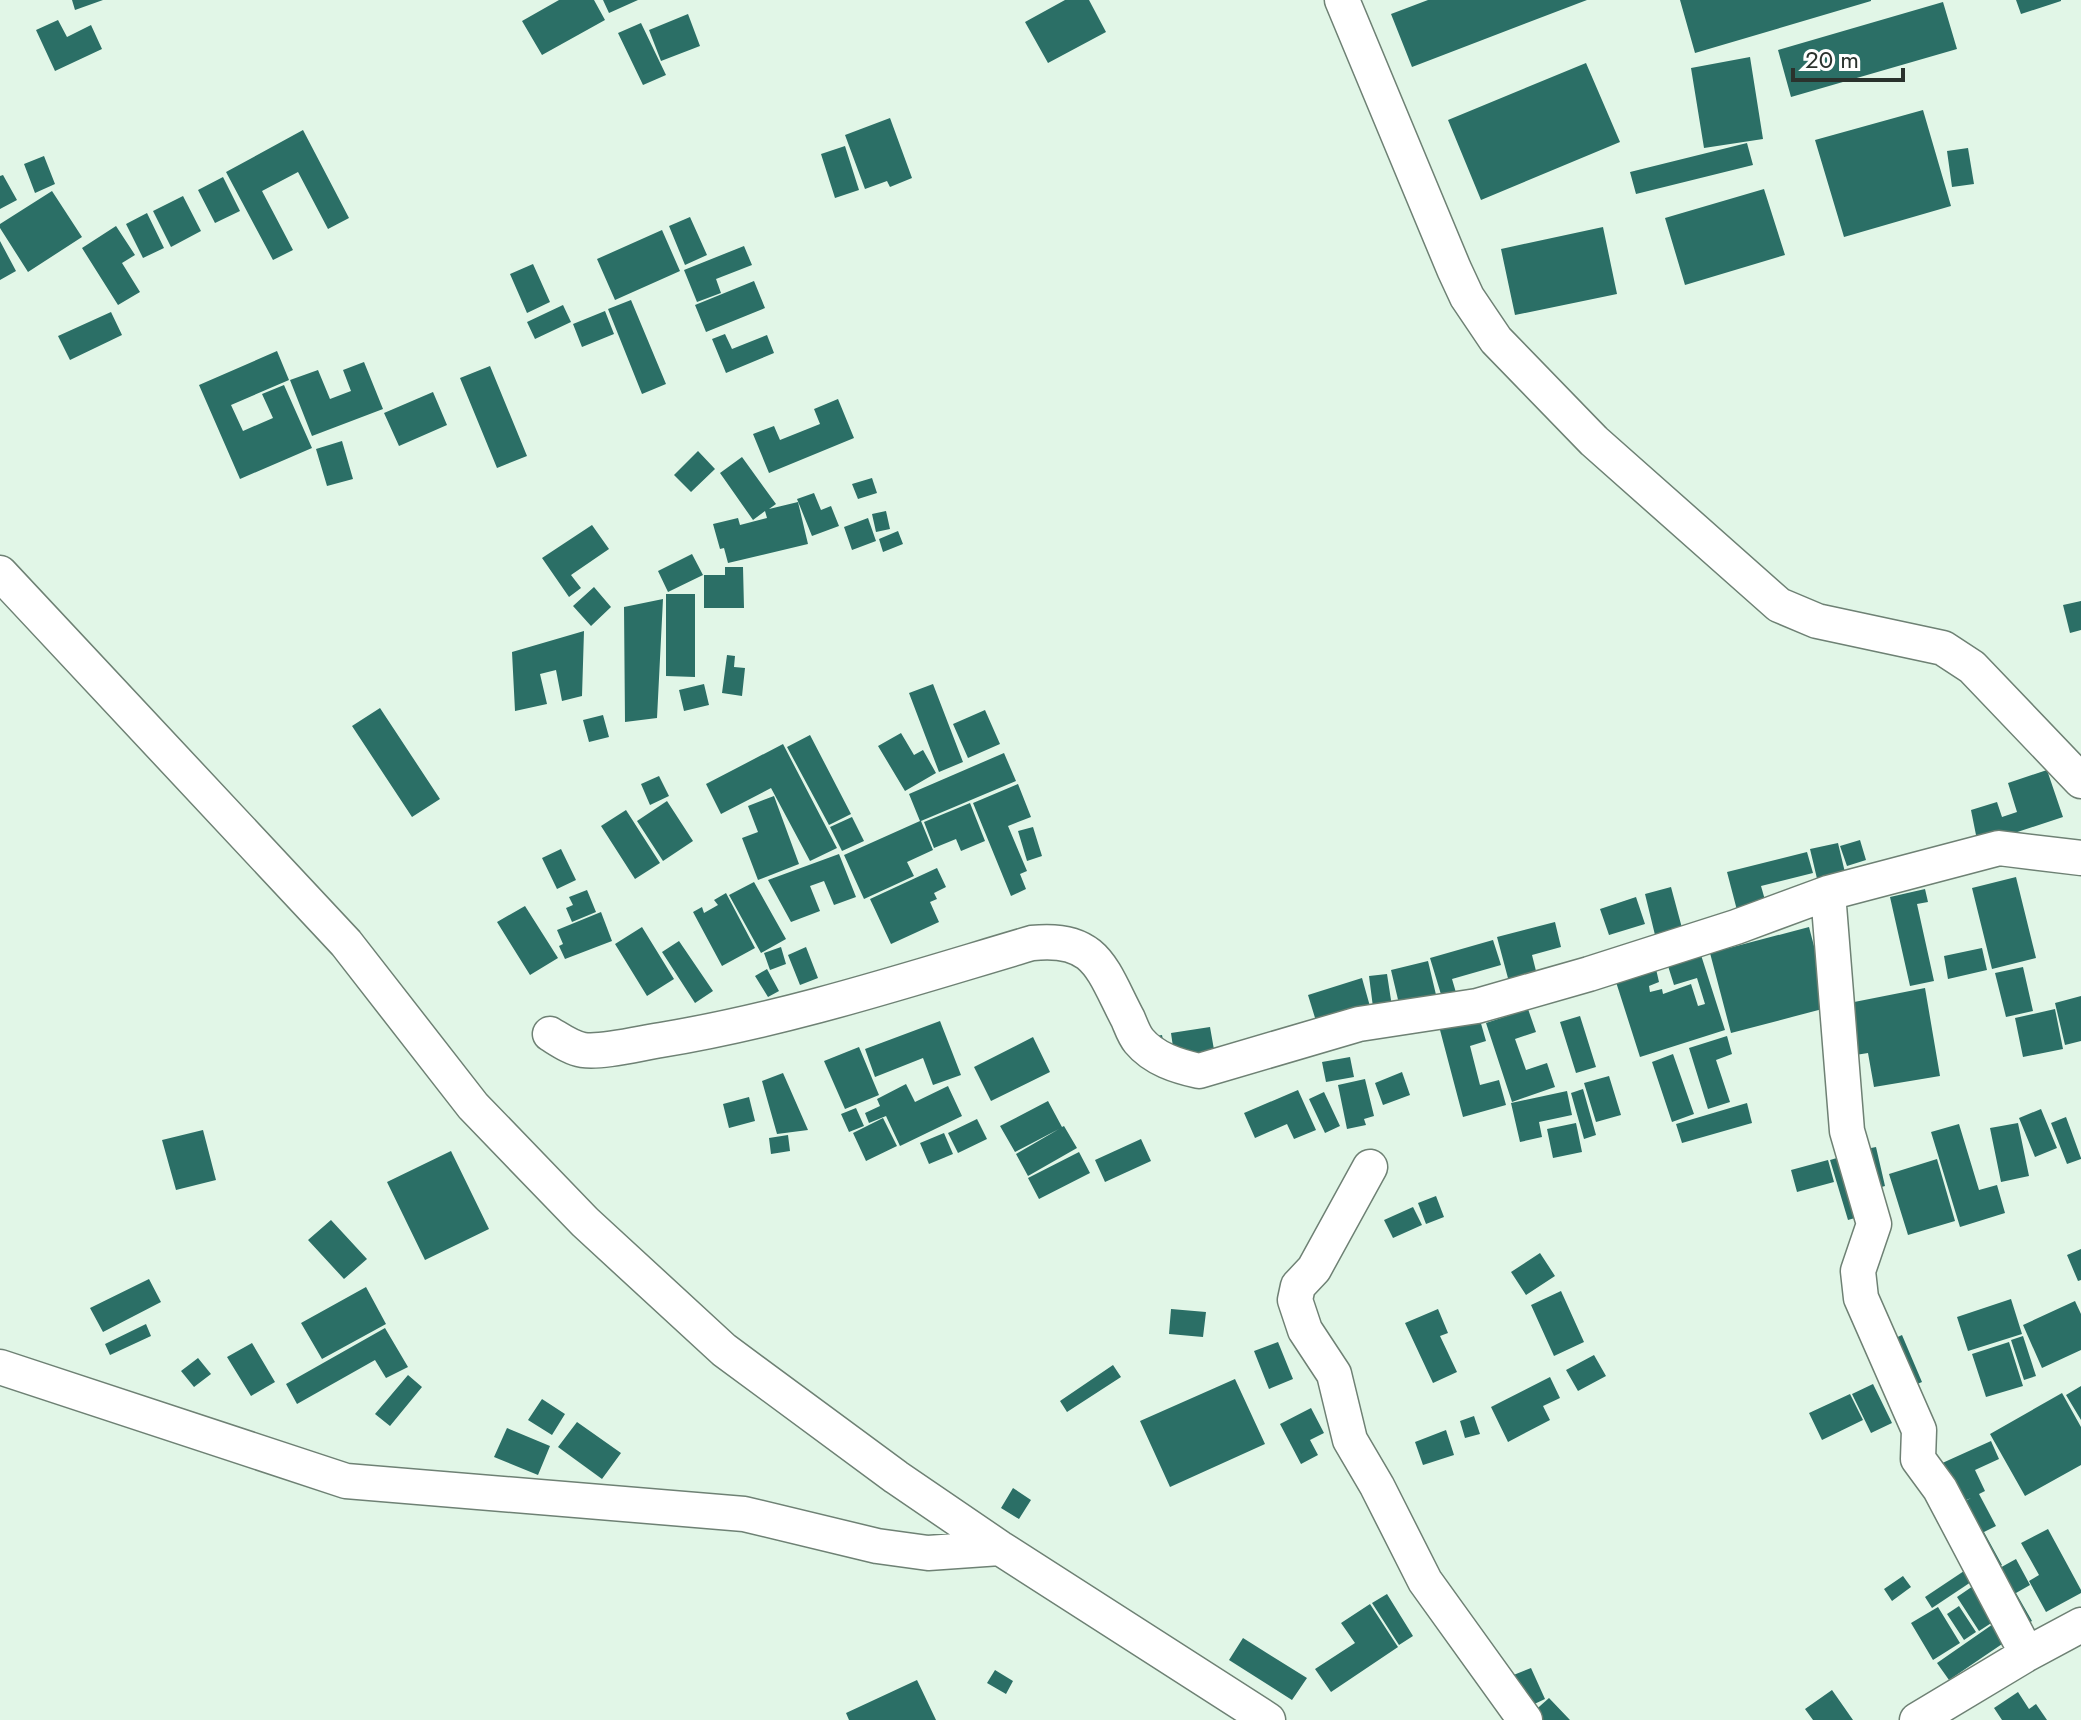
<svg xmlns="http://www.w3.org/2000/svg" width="2081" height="1720" font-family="Jost,sans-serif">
<rect width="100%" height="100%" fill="#e1f6e7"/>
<path fill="#2b6f66" d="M72,0H103L75,10Z
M559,0H594L605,20L542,55L522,21Z
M603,0H638L609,13Z
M1065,0H1089L1106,32L1048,63L1025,22Z
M1428,0H1587L1412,67L1391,14Z
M1680,0H1871V1L1695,53Z
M2016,0H2061V1L2021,14Z
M1943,2L1957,49L1791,97L1778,50Z
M688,14L700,46L661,61L649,30Z
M58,20L67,37L91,25L102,49L55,71L36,30Z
M641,23L666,75L643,85L618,33Z
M1750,57L1763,139L1704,148L1691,68Z
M1586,63L1620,142L1481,200L1448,120Z
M1923,110L1951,206L1844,237L1815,140Z
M890,118L912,178L890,187L887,181L865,189L845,135Z
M303,130L349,218L328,229L298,172L262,191L293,250L273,260L226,172Z
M1747,143L1753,165L1636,194L1630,172Z
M845,146L859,190L835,198L821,154Z
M1968,148L1974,184L1952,187L1947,151Z
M44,156L55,184L35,193L24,164Z
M3,175L17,200L0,209V176Z
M223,177L240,211L215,223L198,190Z
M1764,189L1785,255L1685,285L1665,218Z
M52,191L82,237L28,272L0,228V224Z
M183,196L201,231L171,247L153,211Z
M147,213L164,248L143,258L126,224Z
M690,217L707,255L685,265L669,226Z
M116,226L135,255L122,263L140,292L118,305L82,248Z
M1603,227L1617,294L1515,315L1501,249Z
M662,230L680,271L615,300L597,259Z
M0,241L16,271L0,280Z
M744,246L752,265L716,279L721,293L697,302L684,270Z
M533,264L550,302L527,313L510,274Z
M754,281L765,308L706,332L695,305Z
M631,300L666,384L642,394L608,309Z
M563,305L571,322L535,339L527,322Z
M605,311L614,334L582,347L573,324Z
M111,312L122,335L70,360L58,336Z
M725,334L732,349L767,335L774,353L726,373L712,339Z
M277,351L289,380L231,405L243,431L273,418L262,394L284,385L312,448L240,479L199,385Z
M364,362L383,409L312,436L290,380L318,370L330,399L351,391L343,370Z
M490,366L527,456L497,468L460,378Z
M433,392L447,425L399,446L384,413Z
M838,399L854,438L769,473L753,434L774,426L780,440L820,424L814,409Z
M342,441L353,479L327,486L316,449Z
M698,451L715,469L691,492L674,475Z
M742,457L776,504L769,509L798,502L808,544L728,563L724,548L720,549L713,524L738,518L740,525L767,518L765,511L753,520L720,473Z
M872,478L877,493L858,499L852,484Z
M814,493L821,510L831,506L839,526L812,536L797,499Z
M886,511L890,529L876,532L872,514Z
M868,518L876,541L852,550L844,527Z
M592,525L609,549L571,575L581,588L569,597L542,558Z
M898,531L903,544L883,552L879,539Z
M692,554L703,575L668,592L658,571Z
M725,567H743L744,608H704V575H725Z
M594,587L611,607L591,626L573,606Z
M666,594H695V677L666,676Z
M663,599L657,718L625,722L624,607Z
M2081,601V630L2070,633L2063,605Z
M584,631L582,696L562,701L556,670L540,674L547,704L515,711L512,652Z
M727,655L735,656L734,667L745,668L742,696L722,693Z
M704,684L709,705L684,711L679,690Z
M933,684L963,762L939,772L909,693Z
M380,708L440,799L412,817L352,726Z
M985,710L1000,744L968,758L953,724Z
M603,715L609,737L589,742L583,720Z
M901,733L914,755L923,750L936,773L905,791L878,746Z
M810,735L851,814L829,825L787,747Z
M783,744L837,848L810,861L771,788L721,814L706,784Z
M1004,753L1016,781L921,821L933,850L907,862L914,876L864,899L844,855L920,821L909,794Z
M2047,770L2063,817L1978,845L1971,810L1997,802L2002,817L2017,812L2008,783Z
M659,776L669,796L650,805L641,784Z
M1018,784L1031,817L1008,826L1027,871L1020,874L1026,889L1011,896L973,803Z
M774,796L799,864L758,880L742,838L758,832L748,806Z
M667,801L693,841L663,861L637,821Z
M970,803L985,841L961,851L956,839L934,848L924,822Z
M626,810L660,863L635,879L601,826Z
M852,817L864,841L842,851L830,827Z
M1033,827L1042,856L1027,861L1018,831Z
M1860,840L1866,860L1847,866L1840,846Z
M1838,843L1847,881L1819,887L1810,849Z
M561,849L576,880L557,889L542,858Z
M1807,852L1813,873L1761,886L1767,907L1738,914L1727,872Z
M839,854L856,897L834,905L824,881L810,886L820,911L791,922L768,880Z
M937,868L946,887L934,893L937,899L930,902L939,922L891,944L870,899Z
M2016,877L2036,958L1992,969L1972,888Z
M754,882L786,939L761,953L729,895Z
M1671,887L1682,928L1655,935L1645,894Z
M1925,889L1928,902L1917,904L1934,981L1910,986L1890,897Z
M587,890L596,912L572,922L566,908L573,905L569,897Z
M726,893L755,948L722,966L693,912L702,907L704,913L718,905L714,900Z
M1636,897L1645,924L1609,935L1600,909Z
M525,906L558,958L530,975L497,922Z
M601,912L612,941L565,959L559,946L563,944L557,930Z
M1555,922L1561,947L1532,955L1537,975L1509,982L1497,937Z
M642,927L674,979L647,996L615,944Z
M1809,927L1830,1007L1731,1033L1710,953Z
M1493,940L1501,965L1452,979L1457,996L1443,1001L1430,958Z
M679,941L713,991L695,1003L662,952Z
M781,947L786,964L770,970L764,953Z
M806,947L818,978L800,985L788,955Z
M1982,948L1987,970L1948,979L1944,956Z
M1701,955L1725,1030L1640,1057L1616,982L1656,969L1659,982L1649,986L1650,992L1662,989L1663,994L1691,984L1698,1006L1705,1004L1697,978L1674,985L1668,966Z
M1428,961L1437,999L1400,1008L1391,970Z
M2023,967L2033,1011L2006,1017L1995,973Z
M767,969L779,991L768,997L755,976Z
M1387,974L1393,1013L1374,1015L1369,976Z
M1362,978L1373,1017L1320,1034L1308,995Z
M1925,988L1940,1076L1874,1087L1868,1053L1843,1057L1839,1005Z
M2081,996V1041L2065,1045L2055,1003Z
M1528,1009L1536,1032L1515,1039L1526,1070L1547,1063L1555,1087L1512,1102L1486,1023Z
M2055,1009L2063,1049L2023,1057L2015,1018Z
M1580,1016L1596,1067L1576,1073L1560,1022Z
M1480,1020L1486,1041L1470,1046L1480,1085L1499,1080L1506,1105L1463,1117L1440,1030Z
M940,1021L961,1075L933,1085L923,1058L875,1077L865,1049Z
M1210,1027L1216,1061L1150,1072L1145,1038L1162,1035L1166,1055L1174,1054L1171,1033Z
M1727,1036L1732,1054L1716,1060L1730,1102L1708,1109L1689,1048Z
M1033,1037L1050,1072L991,1101L974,1067Z
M859,1047L879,1095L845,1109L824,1061Z
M1673,1054L1694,1114L1672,1122L1652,1062Z
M1350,1057L1354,1077L1326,1082L1322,1062Z
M1402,1072L1410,1095L1383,1105L1375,1083Z
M783,1073L808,1130L777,1134L762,1081Z
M1609,1076L1621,1115L1596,1122L1584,1083Z
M1365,1079L1374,1116L1364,1119L1366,1125L1347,1129L1338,1085Z
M906,1084L915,1102L948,1086L962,1116L900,1146L886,1116L869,1123L865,1113L880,1106L877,1099Z
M1583,1089L1596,1135L1584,1139L1571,1093Z
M1298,1090L1316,1130L1294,1139L1287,1124L1255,1138L1244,1113Z
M1567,1091L1572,1115L1539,1122L1542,1137L1520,1142L1511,1103Z
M1324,1092L1340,1126L1325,1133L1309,1099Z
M749,1097L755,1121L729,1128L723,1104Z
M1048,1101L1062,1127L1064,1126L1077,1148L1028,1176L1016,1154L1059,1129L1015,1152L1000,1126Z
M1747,1103L1752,1123L1682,1143L1676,1124Z
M856,1108L864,1126L849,1132L841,1114Z
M2041,1109L2057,1148L2035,1157L2019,1118Z
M2066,1117L2081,1158V1159L2067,1164L2051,1123Z
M883,1118L897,1146L866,1161L853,1133Z
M977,1119L987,1139L958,1153L948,1133Z
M1576,1123L1582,1152L1553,1158L1547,1129Z
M2018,1123L2029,1176L2001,1182L1990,1128Z
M1959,1124L1979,1190L1997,1185L2005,1213L1960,1227L1931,1132Z
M203,1130L216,1180L176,1190L162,1140Z
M944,1133L953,1154L929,1164L920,1143Z
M788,1135L790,1151L771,1154L769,1138Z
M1141,1139L1151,1161L1105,1182L1095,1160Z
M1876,1147L1885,1186L1871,1190L1856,1151Z
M451,1151L489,1229L425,1260L387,1182Z
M1079,1152L1090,1173L1039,1199L1028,1178Z
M1854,1153L1872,1213L1848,1220L1830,1160Z
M1937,1159L1955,1221L1908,1235L1889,1174Z
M1828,1160L1834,1182L1797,1192L1791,1170Z
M1436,1196L1444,1217L1426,1224L1418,1203Z
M1413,1207L1422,1225L1393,1238L1384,1220Z
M331,1220L367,1259L344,1279L308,1240Z
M2081,1249V1280L2078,1281L2067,1255Z
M1540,1253L1555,1276L1526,1295L1511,1272Z
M149,1279L161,1302L103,1332L90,1308Z
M366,1287L386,1324L322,1359L301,1323Z
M1561,1291L1584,1342L1554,1356L1531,1305Z
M2011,1299L2022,1334L1968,1351L1957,1317Z
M2075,1301L2081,1314V1350L2042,1368L2023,1325Z
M1171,1309L1206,1312L1203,1337L1169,1334Z
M1438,1309L1448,1333L1440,1336L1457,1372L1433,1383L1405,1323Z
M146,1324L151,1336L110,1355L105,1344Z
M385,1328L408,1367L386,1378L375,1360L297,1404L286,1384Z
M1902,1335L1922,1382L1898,1392L1878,1346Z
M2023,1336L2036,1376L2024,1380L2011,1340Z
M1278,1342L1293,1379L1269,1389L1254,1351Z
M2009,1342L2023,1386L1986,1397L1972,1354Z
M252,1343L275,1382L251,1396L227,1357Z
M1594,1355L1606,1376L1578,1391L1566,1370Z
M198,1358L211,1374L194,1387L181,1371Z
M1113,1365L1121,1377L1067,1412L1060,1401Z
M408,1375L422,1387L390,1426L375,1414Z
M1550,1377L1560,1398L1543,1406L1550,1420L1508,1442L1491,1407Z
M1235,1379L1265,1444L1170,1487L1140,1421Z
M1873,1384L1892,1423L1871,1433L1852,1394Z
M2081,1386V1420L2066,1395Z
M2062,1393L2081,1427V1465L2025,1496L1990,1434Z
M1850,1394L1863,1420L1822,1440L1809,1413Z
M542,1399L565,1414L552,1435L528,1420Z
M1311,1408L1324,1433L1310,1440L1318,1455L1301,1464L1280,1424Z
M1474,1416L1480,1434L1465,1438L1460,1421Z
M577,1422L621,1453L602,1479L558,1447Z
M507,1428L550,1446L538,1475L494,1457Z
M1446,1430L1454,1455L1423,1465L1415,1442Z
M1991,1441L1999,1459L1975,1470L1985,1491L1979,1494L1996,1526L1984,1532L2002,1565L1975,1580L1940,1515L1971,1498L1937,1513L1918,1474Z
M1013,1488L1031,1500L1019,1519L1001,1508Z
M2048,1529L2081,1590V1593L2046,1612L2029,1581L2039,1575L2021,1543Z
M2016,1559L2030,1585L2016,1593L2032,1621L2009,1634L1978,1580Z
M1964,1571L1971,1582L1932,1608L1925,1597Z
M1903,1576L1911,1587L1892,1601L1884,1589Z
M1976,1584L1999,1618L1979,1631L1957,1597Z
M1387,1594L1413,1636L1399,1645L1372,1603Z
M1370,1604L1398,1647L1331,1692L1315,1669L1355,1643L1341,1623Z
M1959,1606L1976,1632L1964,1640L1947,1614Z
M1938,1607L1960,1643L1933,1660L1911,1623Z
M1996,1622L2008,1640L1949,1680L1937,1663Z
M1243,1638L1307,1678L1292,1700L1229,1660Z
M1531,1668L1545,1699L1528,1707L1506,1678Z
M995,1670L1013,1681L1006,1694L987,1683Z
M917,1680L936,1720H849L846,1713Z
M1832,1690L1853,1720H1813L1805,1709Z
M2018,1692L2029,1709L2036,1704L2047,1720H2002L1994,1708Z
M1549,1698L1570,1720H1536L1531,1714Z"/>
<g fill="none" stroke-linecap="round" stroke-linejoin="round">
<g stroke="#6e8174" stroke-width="37">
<path id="street" d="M1342,0L1454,269L1467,297L1496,340L1594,441L1779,605L1817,621L1943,648L1972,667L2081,781
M0,573L346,943L473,1106L585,1222L724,1350L896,1477L1000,1548L1268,1720
M1828,893L1847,1131L1874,1224L1858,1271L1861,1298L1919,1430L1918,1459L1940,1489L2027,1654
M550,1034C560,1040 571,1048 583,1050C602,1053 641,1043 661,1040C788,1019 910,979 1032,943C1097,936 1102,970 1128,1019C1131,1026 1134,1035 1139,1041C1154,1059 1177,1066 1199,1071L1359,1024L1477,1006L1589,974L1736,927L1828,893L1999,848L2081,858
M1370,1167L1314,1269L1298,1286L1295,1300L1305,1330L1334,1374L1350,1440L1377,1486L1425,1581L1525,1720
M0,1367L346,1481L744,1514L877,1546L928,1553L1000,1548
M1917,1720L2027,1654L2081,1625"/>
</g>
<use href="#street" stroke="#fff" stroke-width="34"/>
</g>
<path d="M1793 68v12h110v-12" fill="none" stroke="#2a322d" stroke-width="4"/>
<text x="1805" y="68" font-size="24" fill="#2a322d" stroke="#ffffff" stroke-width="6" paint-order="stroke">20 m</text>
</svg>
